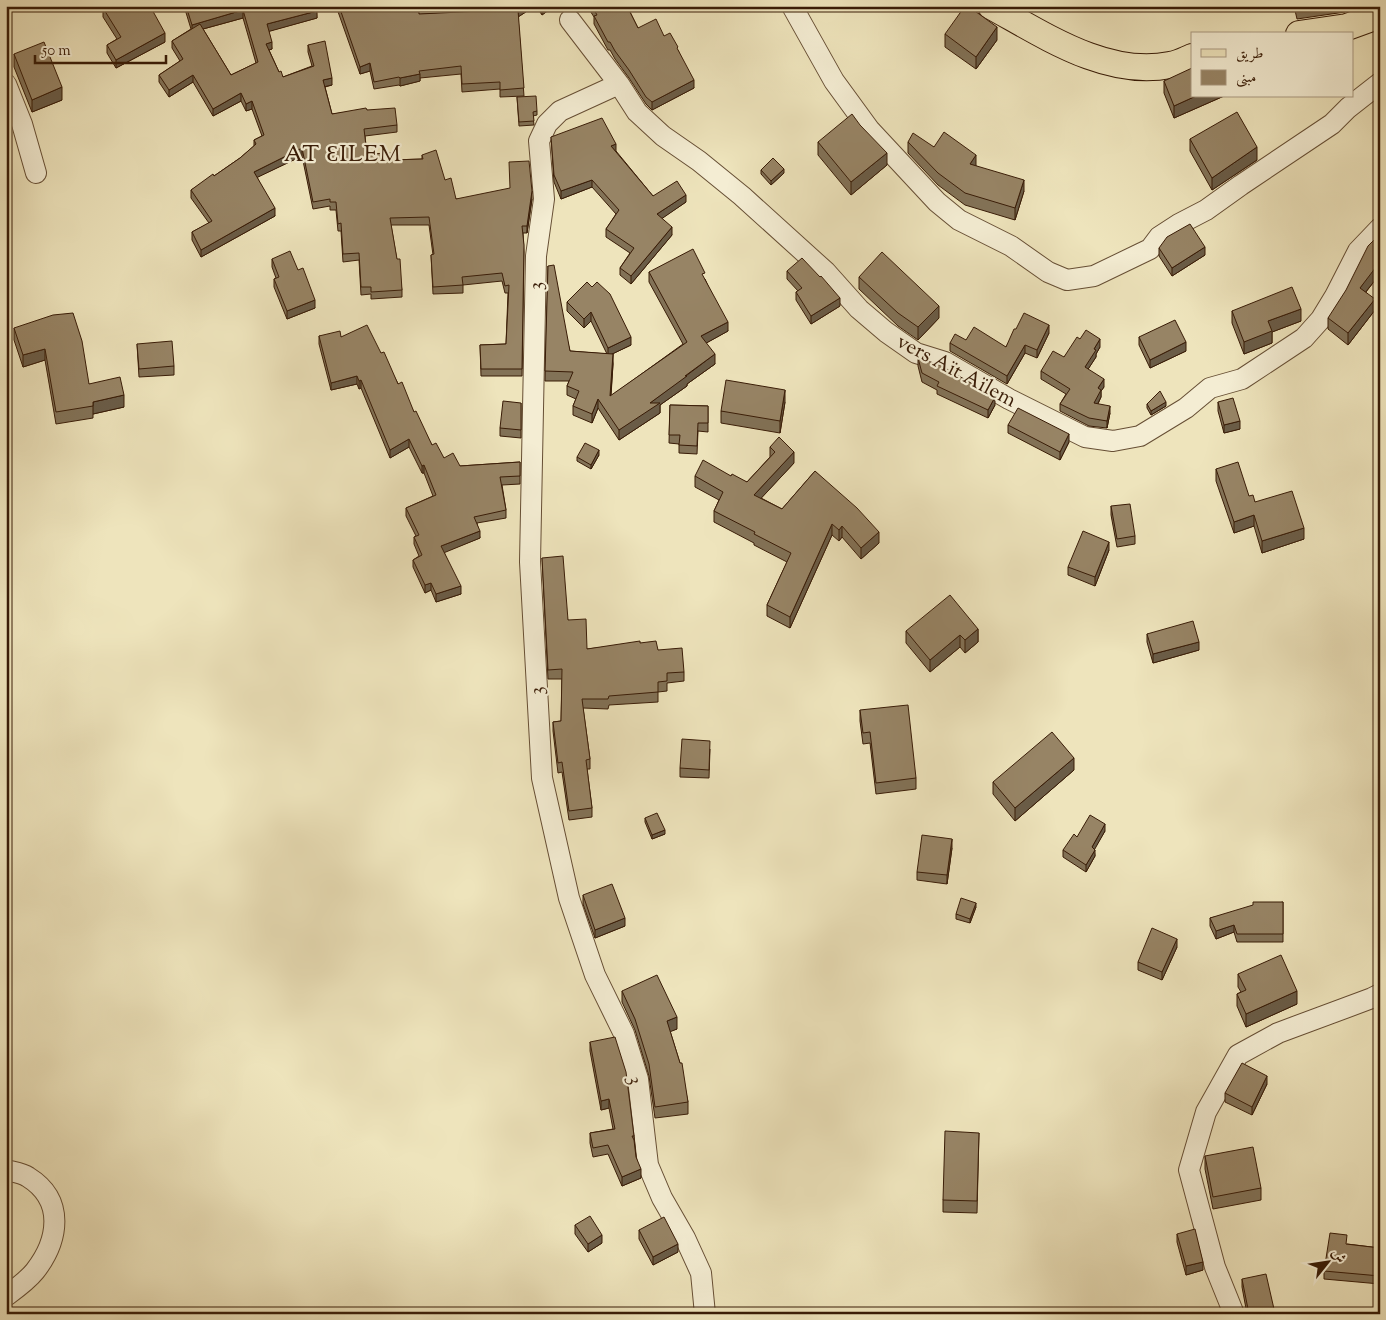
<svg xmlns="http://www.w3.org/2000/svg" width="1386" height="1320" font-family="'Sorts Mill Goudy',Amiri,serif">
<rect width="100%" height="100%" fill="#eee4bc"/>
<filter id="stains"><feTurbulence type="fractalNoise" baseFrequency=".004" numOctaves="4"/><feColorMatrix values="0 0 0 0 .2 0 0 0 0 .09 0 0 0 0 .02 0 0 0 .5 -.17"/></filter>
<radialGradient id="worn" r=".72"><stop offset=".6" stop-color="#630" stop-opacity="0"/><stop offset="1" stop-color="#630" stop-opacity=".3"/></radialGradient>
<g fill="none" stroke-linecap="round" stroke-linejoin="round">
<g stroke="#664e34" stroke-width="22">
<path id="minor" d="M792,6L834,81L869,129L937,202L959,220L1011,246L1048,272L1067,280L1094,276L1150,249L1159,237L1179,224L1206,210L1241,185L1332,124L1348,108L1380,83
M570,20L619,84L637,112L663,136L699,161L742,196L826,272L859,309L886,332L916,353L945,362L1009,399L1085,437L1113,441L1140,436L1186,408L1210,388L1242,379L1304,338L1321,319L1335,296L1358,251L1380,228
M6,84L22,124L36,173
M619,84L560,111L547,124L539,141L544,199L536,256L530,562L542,778L569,898L595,975L624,1034L638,1079L648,1165L662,1198L685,1238L701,1273L705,1314
M6,1170C13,1172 22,1173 28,1177C65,1200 59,1240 35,1271C27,1281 17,1288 6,1296
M1234,1314L1215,1267L1189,1170L1206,1112L1238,1055L1278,1033L1372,998L1380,994"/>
</g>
<g stroke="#391c07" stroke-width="28">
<path id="major" d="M991,6C1044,35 1107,78 1170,65C1178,64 1185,60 1192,57
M1299,34L1347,27L1380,15"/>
</g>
<use href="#minor" stroke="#f4edd3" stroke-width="20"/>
<use href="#major" stroke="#eee4bc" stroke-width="26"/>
</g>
<path fill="#827257" stroke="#391c07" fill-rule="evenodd" d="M184,6H316L317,18L269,31L272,49L269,50L279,72L283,77L312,66L308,52V45L332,85L325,87L332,114L367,110L397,125V132L365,136L367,154L391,160L422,159V155L445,180L456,199H532L527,233H523L524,252L522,376H481L480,345L506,344L508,293H505L502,281L463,285V293L433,294L431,255H433L429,225H391L402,290V297L371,299V294L361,295L359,260L343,262L341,231H338L336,210H330V206L313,209L302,156L257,177L275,216L201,257L192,240V232L209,223L191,198V190L214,176L240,158L254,146V140L262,136L252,109L246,111L241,101L213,116L193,82L169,97L159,82V75L180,61L172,48V41L191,29ZM243,18L256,63L231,75L203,29Z
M336,6H418L419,14L477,12L474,6H535L518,17L524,96L500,97V89L462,92L461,74L420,78V81L400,86L399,85L374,89L370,71L360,74Z
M536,6H554L542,15Z
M587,6H627L638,28L664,36L678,50L694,88L652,110L646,104L629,78L615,59L610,50H608L594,24V17Z
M1294,6H1345V12L1297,19Z
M103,8L165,42L116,68L107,53V45L117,39L103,17Z
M945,34L997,40L976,69L945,47Z
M14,54L62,100L32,112L14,67Z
M1164,81L1224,96L1174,118L1164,93Z
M517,97L537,111V115L533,116L534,125L519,126Z
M551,137L616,151L653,196L686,202L662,218L672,235L631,284L620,275V268L630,253L606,237V229L616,214L592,187L561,199L554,182Z
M1190,139L1257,160L1212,190L1190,151Z
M818,142L887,165L851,195L818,155Z
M908,142L934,147L976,166L1024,191L1015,220L965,205L938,185L908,153Z
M761,170L784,173L771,185L761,174Z
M1159,248L1205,255L1172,276L1159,256Z
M272,259L298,270L315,308L287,319L274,287V279L276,278L272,267Z
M548,266L570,351L607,354L591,321L584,328L567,311V302L587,282L631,345L612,354L613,364L611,396L683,344L649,282V272L705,279L728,331L706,343L715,364L687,384V386L660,405V413L619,440L598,408L592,423L573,415V406L576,399L567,395V386L569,381H545Z
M787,271L840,306L811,324L796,300V292L798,291L787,279Z
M1376,274V279L1366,292L1375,310L1348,345L1328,329V318Z
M859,277L939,318L918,340L898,326L859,289Z
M1232,311L1301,321L1272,332V343L1244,354L1232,323Z
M14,328L89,384L124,407L93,414V418L56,424L45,360L23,367L14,340Z
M1016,329L1049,333L1037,358L1025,353L1007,384L950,351V343L966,340L1006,347Z
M319,336L341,337L381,353L414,412L432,445L444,458L460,466L520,462V484L502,485L506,510V518L477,523L480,538L444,552L461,594L436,602L431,590L425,593L413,567V560L419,556L414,544V537L416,536L406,516V508L433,496L424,473H422L409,447L390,458L361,388L359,389L357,384L331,390L319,344Z
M1139,337L1186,351L1150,368L1139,345Z
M1080,339L1100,347L1096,354V357L1088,369L1104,387L1101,391V397L1098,404L1110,413L1107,428L1089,426L1060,411V404L1066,394L1041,379V371L1064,357Z
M137,344L174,366V375L139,377Z
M918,358L995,405L988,418L937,394V390L922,382L918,366Z
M785,402L780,433L721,423V411Z
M1218,402L1240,429L1224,433L1218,411Z
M521,403V438L500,436V428Z
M1147,404L1166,406L1151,415L1147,408Z
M670,405L708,406V432L698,431L697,454L679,453V444L669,443Z
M1008,425L1069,442L1060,460L1008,433Z
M770,447L794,463L761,498L782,509L815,471L879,543L861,559L842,537L839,541L832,535L790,628L767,616V605L787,562L754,545V543L714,522V511L719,500L695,487V476H731L747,482L770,457Z
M599,455L591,469L577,461V457Z
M1216,469L1249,496L1255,502L1304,539L1262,553L1254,526L1234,533L1216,481Z
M1111,506L1135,536V544L1117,547L1111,515Z
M1109,550L1095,586L1068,575V567Z
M542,558L568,620L587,649L640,643L658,650L684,672V681L667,683V691L658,692V702L609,705L608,709L583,708L590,759V769H587L592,808V817L569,820L562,772L558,773L553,731V722L561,721L562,679H548Z
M978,629V642L965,653L960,647L930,672L906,643V631Z
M1147,634L1199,650L1153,663L1147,642Z
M860,710L916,778V789L876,794L870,743L863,744L860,721Z
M710,749L709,778L680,777V768Z
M1074,770L1015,821L993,794V782Z
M645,818L665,834L652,839L645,822Z
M1105,831L1094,849L1095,856L1086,872L1063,857V850L1077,837Z
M952,848L947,884L917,880V872Z
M583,895L625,926L595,938L583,904Z
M1283,902V942H1237L1234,932L1216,939L1210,926V918Z
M976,907L970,923L956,919V914Z
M1177,947L1162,980L1138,970V962Z
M1238,974L1297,1004L1246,1027L1237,1006V994L1241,992L1238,987Z
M622,991L677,1029L670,1031L680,1063L688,1102V1114L655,1118L649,1076L635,1030L622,1002Z
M1380,1000V1021L1375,1009V1002Z
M590,1042L634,1136L636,1157L641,1178L622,1186L608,1154L593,1157L590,1143V1133L613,1129L609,1108L601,1110L590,1051Z
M1267,1084L1252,1115L1225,1102V1093Z
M979,1133L977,1213L943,1212V1200Z
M1205,1156L1261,1188V1200L1213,1209L1205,1169Z
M575,1225L602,1243L588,1252L575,1234Z
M639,1230L678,1252L653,1265L639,1239Z
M1177,1234L1203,1270L1186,1275L1177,1242Z
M1347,1244L1380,1248V1284L1324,1279V1271Z
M1242,1279L1274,1314H1247L1242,1287Z"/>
<path fill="#6a5c47" stroke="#391c07" d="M524,6H535L518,17V10Z
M544,6H554L542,15V7Z
M243,10V18L192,32V25Z
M317,11V18L267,32V24Z
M997,27V40L976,69V57Z
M165,33V42L116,68V60Z
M272,42V49L266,51V44Z
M370,63V71L360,74V67Z
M420,74V81L400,86V78Z
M193,75V82L169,97V90Z
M332,78V85L323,87V80Z
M694,80V88L652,110V102Z
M62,87V100L32,112V100Z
M241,93V101L213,116V109Z
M1196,96H1224L1174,118V106Z
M252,101V109L246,111V104Z
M616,144V152L611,146Z
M1257,147V160L1212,190V178Z
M302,148V156L254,179V172Z
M887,153V165L851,195V182Z
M976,155V167L970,164Z
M784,169V173L771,185V181Z
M592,180V187L561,199V191Z
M1024,180V191L1015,220V208Z
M532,191V199L527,233V226Z
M686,195V202L657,222V214Z
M275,208V216L201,257V250Z
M672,227V235L631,284V276Z
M1205,247V255L1172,276V268Z
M1380,259V270L1376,274V279L1360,299V288L1374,266Z
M840,298V306L811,324V316Z
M1375,299V310L1348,345V333Z
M315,300V308L287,319V311Z
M939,306V318L918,340V327Z
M1301,309V321L1272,332V343L1244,354V342L1268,321Z
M591,312V321L584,328V319Z
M728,322V331L701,346V336Z
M1049,325V333L1037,358V350Z
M631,337V345L608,356V348Z
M1100,339V347L1096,354V357L1085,374V367L1094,349Z
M1186,342V351L1150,368V360Z
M1025,345V353L1007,384V376Z
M45,349V360L23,367V355Z
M613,354V364L610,406V396Z
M715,354V364L687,384V386L660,405V413L619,440V430L650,403Z
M357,376V384L331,390V383Z
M1104,379V387L1101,391V397L1094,411V403L1098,388Z
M361,380V388L359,389V381Z
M785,390V402L780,433V421Z
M124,395V407L93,414V402Z
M995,397V405L988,418V410Z
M598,399V408L592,423V414Z
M1166,402V406L1151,415V411Z
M1110,406V413L1107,428V421Z
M1240,421V429L1224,433V425Z
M1069,434V442L1060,460V452Z
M409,439V447L390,458V450Z
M599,450V455L591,469V465Z
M794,452V463L754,506V495Z
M424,465V473H422V466Z
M1254,515V526L1234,533V522Z
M832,524V535L790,628V617Z
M842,526V537L839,541V530Z
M1304,528V539L1262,553V541Z
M480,531V538L441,554V546Z
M879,532V543L861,559V548Z
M1109,542V550L1095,586V577Z
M431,583V590L425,593V585Z
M461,586V594L436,602V594Z
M978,629V642L965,653V640Z
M960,635V647L930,672V660Z
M1199,642V650L1153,663V654Z
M1074,758V770L1015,821V808Z
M1105,824V831L1092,854V847Z
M665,830V834L652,839V835Z
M952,839V848L947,884V875Z
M1095,850V856L1086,872V865Z
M976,903V907L970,923V919Z
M625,918V926L595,938V930Z
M1234,925V932L1216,939V931Z
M1177,939V947L1162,980V972Z
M1297,991V1004L1246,1027V1014Z
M677,1017V1029L667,1033V1021Z
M1267,1076V1084L1252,1115V1107Z
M609,1099V1108L601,1110V1101Z
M641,1169V1178L622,1186V1177Z
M602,1235V1243L588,1252V1244Z
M678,1244V1252L653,1265V1257Z
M1203,1262V1270L1186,1275V1266Z
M1274,1309V1314H1254Z"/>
<path fill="#978465" stroke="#391c07" d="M106,6H150L165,33L116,60L107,45L121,37L103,8Z
M186,6H316L317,11L267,24L272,42L266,44L279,72L281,71L283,77L314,66L308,45L325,41L332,78L323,80L332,114L366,108L367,110L395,108L397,125L364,129L367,154L391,153V160L423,159L422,155L436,150L445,180L451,178L456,199L510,188L509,162L529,161L532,191L527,226H522L524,245L522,369H481L480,345L506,344L509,285L505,286L502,273L462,277L463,285L433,287L431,255L434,254L429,217L390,218L397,259H400L402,290L371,292V287H361L359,253L343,254L341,223L338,224L336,202H330V199L313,202L302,148L254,172L275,208L201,250L192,232L212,221L191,190L213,174L214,176L240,158L256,144L254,140L264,135L252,101L246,104L241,93L213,109L193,75L169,90L159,75L183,59L172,41L200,24L231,75L258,62L243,10L192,25Z
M339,6H418L419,14L481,11L478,6H524L518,10L524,88L500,90V82L462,84L461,66L419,71L420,74L400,78L399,77L374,82L370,63L360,67Z
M592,6H627L638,28L656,19L664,36L670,33L678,47L677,48L694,80L652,102L646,97L629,70L615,51L610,42H608L594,16L597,15Z
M965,6H968L997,27L976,57L945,34Z
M44,42L62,87L32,100L14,54Z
M1192,68V96H1196L1174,106L1164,81Z
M536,96L537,111L533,112L534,121L519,122L517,97Z
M1237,112L1257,147L1212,178L1190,139Z
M852,114L860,125L887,153L851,182L818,142Z
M602,118L616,144L611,146L653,196L677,181L686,195L657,214L672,227L631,276L620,268L634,248L606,229L619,210L592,180L561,191L554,175L551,137Z
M944,132L976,155L970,164L1024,180L1015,208L965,193L938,173L908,142L913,133L934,147Z
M773,158L784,169L771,181L761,170Z
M1190,224L1205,247L1172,268L1159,248L1167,237Z
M1380,234V259L1374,266L1376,267L1360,288L1375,299L1348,333L1328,318L1346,290L1368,246Z
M693,249L705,273L702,274L728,322L701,336L715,354L685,376H687L650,403H660L619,430L598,399L592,414L573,406L579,391L567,386L573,372L545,371L548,266L554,265L570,351L613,354L610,396L687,342L649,272Z
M290,251L298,270L303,268L315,300L287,311L274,279L279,277L272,259Z
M882,252L939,306L918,327L898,313L859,277Z
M802,258L820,277L821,276L840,298L811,316L796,292L802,288L787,271Z
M587,282L592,287L597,282L610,294L631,337L608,348L591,312L584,319L567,302Z
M1292,287L1301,309L1268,321L1272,331L1244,342L1232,311Z
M73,313L82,341L89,384L120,377L124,395L93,402V406L56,412L45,349L23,355L14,328L53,315Z
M1024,313L1049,325L1037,350L1025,345L1007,376L950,343L955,334L966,340L974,327L1006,347L1014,329H1016Z
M1175,320L1186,342L1150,360L1139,337Z
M367,325L381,353L384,352L398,384L402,382L414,412L416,411L432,445L436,443L444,458L453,453L460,466L520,462V476L500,477L506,510L474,517L480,531L441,546L461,586L436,594L431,583L425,585L413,560L422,555L414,537L419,535L406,508L436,495L424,465L422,466L409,439L390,450L361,380L359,381L357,376L331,383L319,336L340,331L341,337Z
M1086,330L1100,339L1094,349L1096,350L1085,367L1104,379L1098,388L1101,390L1094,403L1110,406L1107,421L1089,418L1060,404L1070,389L1041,371L1053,351L1064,357L1077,337L1080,339Z
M172,341L174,366L139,369L137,344Z
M918,358L940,365L995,397L988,410L937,386L939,382L922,373Z
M726,380L785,390L780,421L721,411Z
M1160,391L1166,402L1151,411L1147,404Z
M1233,398L1240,421L1224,425L1218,402Z
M503,401L521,403V430L500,428Z
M670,405L708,406V423H698L697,446L679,445L680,435H669Z
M1018,408L1069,434L1060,452L1008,425Z
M779,437L794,452L754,495L782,509L815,471L857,508L879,532L861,548L842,526L839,530L832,524L790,617L767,605L791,553L754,534L755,532L714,511L723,492L695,476L703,460L731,476L732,474L747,482L775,452L770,447Z
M585,443L599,450L591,465L577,457Z
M1238,462L1249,496L1253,495L1255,502L1292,491L1304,528L1262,541L1254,515L1234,522L1216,469Z
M1130,504L1135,536L1117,539L1111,506Z
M1083,531L1109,542L1095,577L1068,567Z
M563,556L568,620L586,619L587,649L640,641V643L656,641L658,650L682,648L684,672L667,673V681L658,682V692L609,696L608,699H582L590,759L586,760L592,808L569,811L562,762L558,763L553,722L561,721L562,669L548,670L542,558Z
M950,595L978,629L965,640L960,635L930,660L906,631Z
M1193,621L1199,642L1153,654L1147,634Z
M908,705L916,778L876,783L870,732L863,733L860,710Z
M1052,732L1074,758L1015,808L993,782Z
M682,739L710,741L709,770L680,768Z
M657,813L665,830L652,835L645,818Z
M1090,815L1105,824L1092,847L1095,850L1086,865L1063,850L1074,834L1077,837Z
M922,835L952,839L947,875L917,872Z
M612,884L625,918L595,930L583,895Z
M961,898L976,903L970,919L956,914Z
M1253,902H1283V934H1237L1234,925L1216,931L1210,918L1253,905Z
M1152,928L1177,939L1162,972L1138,962Z
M1281,955L1297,991L1246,1014L1237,994L1246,990L1238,974Z
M657,975L677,1017L667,1021L680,1063H682L688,1102L655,1107L649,1064L635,1019L622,991Z
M1380,1000V1013L1375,1002Z
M615,1037L626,1072L634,1136H632L634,1140L636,1157L641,1169L622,1177L608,1145L593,1148L590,1133L615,1129L609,1099L601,1101L590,1042Z
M1242,1063L1267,1076L1252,1107L1225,1093Z
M945,1131L979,1133L977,1201L943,1200Z
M1253,1147L1261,1188L1213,1197L1205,1156Z
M590,1216L602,1235L588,1244L575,1225Z
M664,1217L678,1244L653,1257L639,1230Z
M1195,1229L1203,1262L1186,1266L1177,1234Z
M1330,1233L1347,1235L1346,1244L1380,1248V1276L1324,1271Z
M1266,1274L1274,1309L1254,1314H1249L1242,1279Z"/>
<g text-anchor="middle" stroke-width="4.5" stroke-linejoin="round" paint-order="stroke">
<g font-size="21" fill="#391c07" stroke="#f4edd3">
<text transform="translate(535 286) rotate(-89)" y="7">3</text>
<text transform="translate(957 370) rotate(28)" y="7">vers Aït Aïlem</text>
<text transform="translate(536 691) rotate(-94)" y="7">3</text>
<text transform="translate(636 1080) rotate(79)" y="7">3</text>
</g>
<g font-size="24" letter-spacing="1" fill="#391c07" stroke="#f4edd3">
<text x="343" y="161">AT ƐILEM</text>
</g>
</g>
<rect width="1386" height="1320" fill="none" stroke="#eee4bc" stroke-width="25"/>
<rect x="8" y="8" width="1371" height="1305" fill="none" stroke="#391c07" stroke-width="2.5"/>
<rect x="12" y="12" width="1361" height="1295" fill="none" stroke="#391c07"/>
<rect x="1191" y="32" width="162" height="65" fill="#f4edd3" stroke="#a99981"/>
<rect x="1201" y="49" width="25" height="8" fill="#eee4bc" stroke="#a99981"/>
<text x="1236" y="58" font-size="15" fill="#391c07">طريق</text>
<rect x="1201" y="70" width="25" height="15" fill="#978465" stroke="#a99981"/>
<text x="1236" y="82" font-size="15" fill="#391c07">مبنى</text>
<g transform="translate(1328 1262) rotate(60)" stroke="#f4edd3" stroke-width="4" paint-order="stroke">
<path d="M0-4L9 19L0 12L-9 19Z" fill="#391c07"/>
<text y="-8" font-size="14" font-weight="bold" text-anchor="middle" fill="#391c07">ش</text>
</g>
<path d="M35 55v8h131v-8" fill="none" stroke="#391c07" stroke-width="2.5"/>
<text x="42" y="55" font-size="15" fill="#391c07" stroke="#f4edd3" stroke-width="4" paint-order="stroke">50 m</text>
<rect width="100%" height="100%" filter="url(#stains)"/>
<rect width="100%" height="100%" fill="url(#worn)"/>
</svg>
